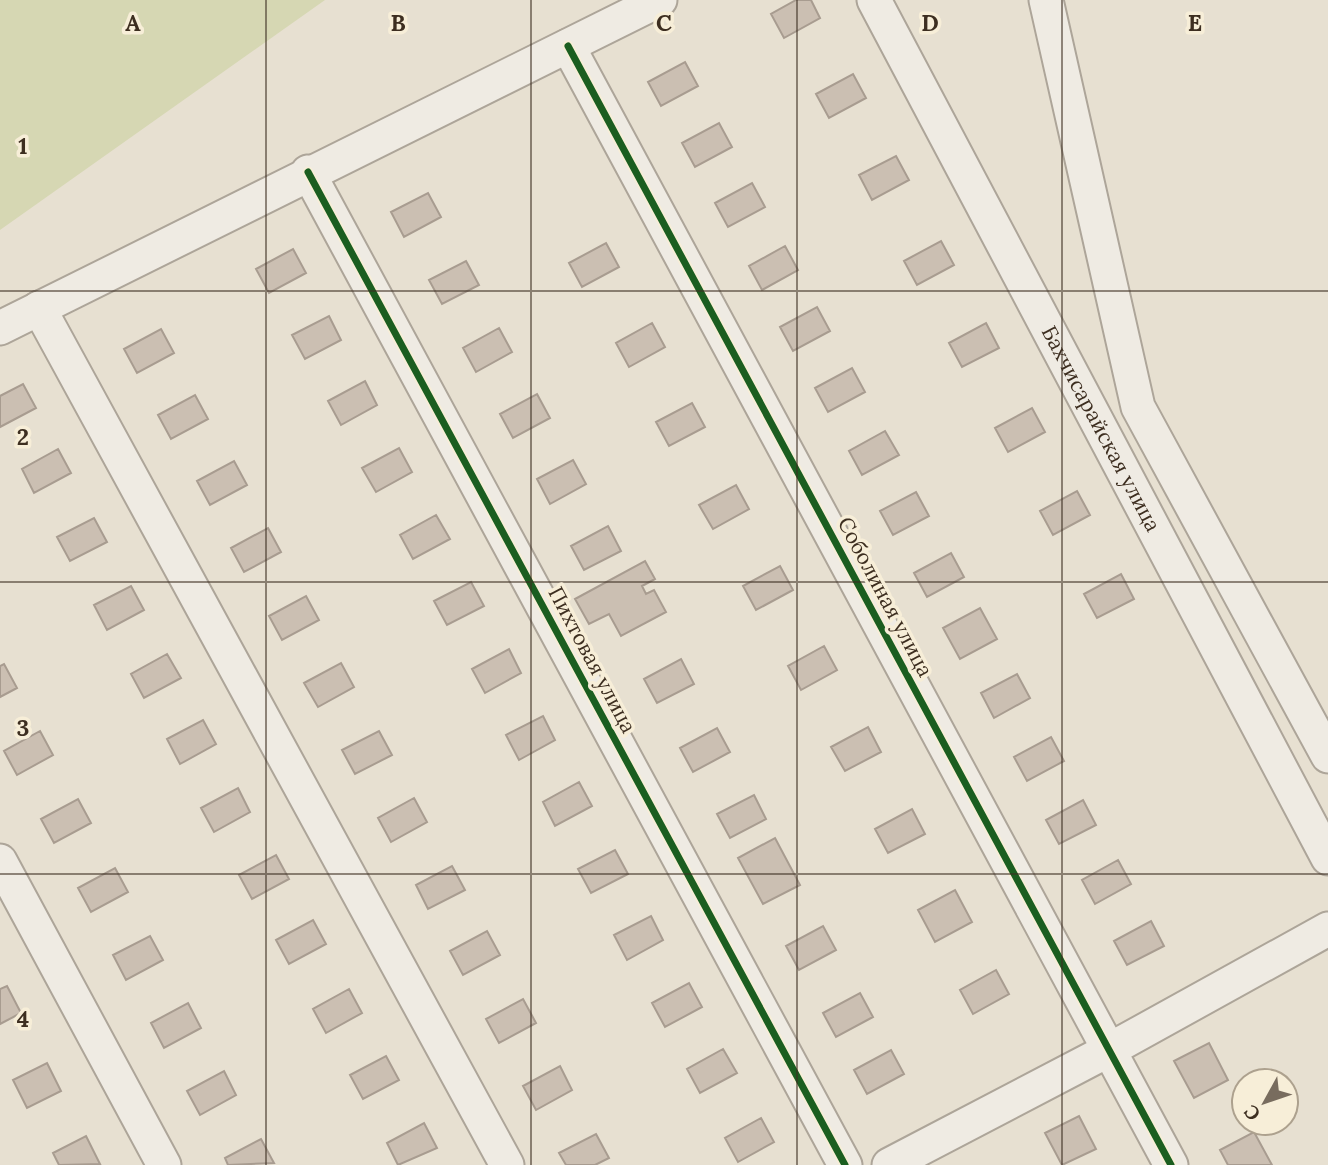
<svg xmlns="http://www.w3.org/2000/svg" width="1328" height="1165" font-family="Lora,serif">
<rect width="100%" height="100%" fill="#e7e0d1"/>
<path fill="#d6d7b3" d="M0,0H325L0,230Z"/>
<path fill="#cbbfb2" stroke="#a89c90" stroke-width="2" d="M796,0H811L820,18L784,38L771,14Z
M685,62L698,86L661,106L648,82Z
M853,74L866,98L829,118L816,94Z
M719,123L732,147L695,167L682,143Z
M896,156L909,180L872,200L859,175Z
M752,183L765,207L728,227L715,203Z
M428,193L441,217L404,237L391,212Z
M941,241L954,265L917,285L904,261Z
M606,243L619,267L582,287L569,263Z
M785,246L798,270L762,290L749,266Z
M293,249L306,273L269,293L256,269Z
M466,261L479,285L442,304L429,280Z
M817,307L830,331L793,351L780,327Z
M329,316L341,340L305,359L292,335Z
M652,323L665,347L629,367L616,343Z
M986,323L999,348L962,367L949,343Z
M499,328L512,352L476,372L463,348Z
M161,329L174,353L137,373L124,349Z
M852,368L865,392L828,412L815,388Z
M365,381L377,405L341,425L328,401Z
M23,384L36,408L0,427V396Z
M537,394L550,418L513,438L500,414Z
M195,395L208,419L171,439L158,415Z
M692,403L705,427L669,446L656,422Z
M1032,408L1045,432L1008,452L995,428Z
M885,431L899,455L862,475L849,451Z
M399,448L412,472L376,492L362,468Z
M58,449L71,473L34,493L22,469Z
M573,460L586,484L550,504L537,479Z
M234,461L247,485L210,505L197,481Z
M736,485L749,509L713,529L699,505Z
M1077,491L1090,515L1053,535L1040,511Z
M916,492L929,516L893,535L880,511Z
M436,515L450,539L413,559L400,535Z
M94,518L107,542L70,561L57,537Z
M608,526L621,551L584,570L571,546Z
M268,528L281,552L244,572L231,548Z
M951,553L964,577L927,597L914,573Z
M645,561L655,579L642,586L646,594L654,590L666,612L621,636L609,614L589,624L575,599Z
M780,566L793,590L756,610L743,586Z
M1121,574L1134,599L1097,618L1084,594Z
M471,582L484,606L447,625L434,601Z
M131,586L144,610L107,630L94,605Z
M306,596L319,620L282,640L269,616Z
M980,608L997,639L960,659L943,628Z
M824,646L837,670L801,690L788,666Z
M509,649L521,673L485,693L472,669Z
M167,654L181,678L144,698L131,674Z
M681,659L694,684L657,703L644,679Z
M341,663L354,687L318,707L304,683Z
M4,664L17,688L0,697V666Z
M1017,674L1030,698L994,718L981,693Z
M543,716L555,740L519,760L506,735Z
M203,720L216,744L180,764L167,739Z
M868,727L881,752L845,771L831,747Z
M717,728L730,752L693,772L680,748Z
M40,731L53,755L17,775L4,751Z
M379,731L392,755L355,774L342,750Z
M1051,737L1064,761L1027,781L1014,757Z
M579,782L592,806L555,826L543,802Z
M238,788L250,812L214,832L201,808Z
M754,795L766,819L730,838L717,814Z
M414,798L427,822L391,842L378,818Z
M78,799L91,823L54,843L41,819Z
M1083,800L1096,825L1059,844L1046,820Z
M912,809L925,834L888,853L875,829Z
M775,838L800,885L763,904L738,858Z
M615,850L628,874L591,893L578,869Z
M276,855L289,879L252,899L239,875Z
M1118,860L1131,884L1095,904L1082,880Z
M452,866L465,890L428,909L416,885Z
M115,868L128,892L91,912L78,888Z
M955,890L972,922L935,942L918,910Z
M651,916L663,940L627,960L614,935Z
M313,920L326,944L289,964L276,940Z
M1151,921L1164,946L1127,965L1114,941Z
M823,926L836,950L799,970L786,946Z
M487,931L500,955L463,975L450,951Z
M150,936L163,960L126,980L113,955Z
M996,970L1009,994L973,1014L960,990Z
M689,983L702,1007L665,1027L652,1003Z
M7,986L21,1013L0,1024V989Z
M349,989L362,1013L326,1033L313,1009Z
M860,993L873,1017L836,1037L823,1013Z
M523,999L536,1023L499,1043L486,1019Z
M188,1003L201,1028L164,1048L151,1023Z
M1209,1043L1228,1080L1194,1098L1174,1061Z
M723,1049L737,1073L700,1093L687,1069Z
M891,1050L904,1074L867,1094L854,1070Z
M386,1056L399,1080L363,1099L350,1075Z
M47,1063L61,1091L27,1108L13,1080Z
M560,1066L572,1090L536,1110L523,1086Z
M224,1071L236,1095L200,1115L187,1091Z
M1079,1116L1096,1149L1062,1165L1045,1133Z
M761,1118L774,1142L738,1162L725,1138Z
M424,1123L437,1148L398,1165L387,1143Z
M1254,1132L1272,1165H1228L1220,1150Z
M596,1134L609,1158L595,1165H566L559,1153Z
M86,1136L100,1164L59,1165L53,1153Z
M261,1139L274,1163L228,1165L225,1158Z"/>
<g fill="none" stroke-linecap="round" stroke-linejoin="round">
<g stroke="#ada599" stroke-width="37">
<g id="minor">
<path id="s1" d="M874,0L1328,858"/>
<path d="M1046,0L1138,407L1328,756"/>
<path d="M568,46L1171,1165"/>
<path d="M308,172L845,1165"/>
<path d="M39,308L507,1165"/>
<path d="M0,328L660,0"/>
<path d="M0,861L164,1165"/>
<path d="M889,1165L1109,1050L1328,929"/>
</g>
</g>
<use href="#minor" stroke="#efebe3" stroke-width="33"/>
<g stroke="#f7eed8" stroke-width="11">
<path id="cycleway" d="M568,46L1171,1165
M308,172L845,1165"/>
</g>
<use href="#cycleway" stroke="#1b5e20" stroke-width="7"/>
</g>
<path fill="none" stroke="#3d2e20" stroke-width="2" stroke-opacity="0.55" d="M266,0V1165M531,0V1165M797,0V1165M1062,0V1165M0,291H1328M0,582H1328M0,874H1328"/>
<g text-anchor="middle" stroke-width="7" stroke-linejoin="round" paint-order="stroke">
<g font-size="21" fill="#3d2e20" stroke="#f7eed8">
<text dy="7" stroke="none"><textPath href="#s1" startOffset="485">Бахчисарайская улица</textPath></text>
<text transform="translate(885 597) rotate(62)" y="7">Соболиная улица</text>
<text transform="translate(592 660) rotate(62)" y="7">Пихтовая улица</text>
</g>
</g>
<g font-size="23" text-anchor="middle" font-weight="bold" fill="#3d2e20" stroke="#f7eed8" stroke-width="7" stroke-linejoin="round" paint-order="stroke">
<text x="133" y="31">A</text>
<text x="398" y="31">B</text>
<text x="664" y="31">C</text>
<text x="930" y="31">D</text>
<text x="1195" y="31">E</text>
<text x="23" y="154">1</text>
<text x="23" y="445">2</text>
<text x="23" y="736">3</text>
<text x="23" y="1027">4</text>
</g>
<g transform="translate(1265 1102) rotate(230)"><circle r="33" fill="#f7eed8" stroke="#ada18e" stroke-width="2"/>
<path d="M0-5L12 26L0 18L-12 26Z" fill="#786c5e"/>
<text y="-10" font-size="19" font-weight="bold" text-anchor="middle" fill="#3d2e20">С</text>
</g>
</svg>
